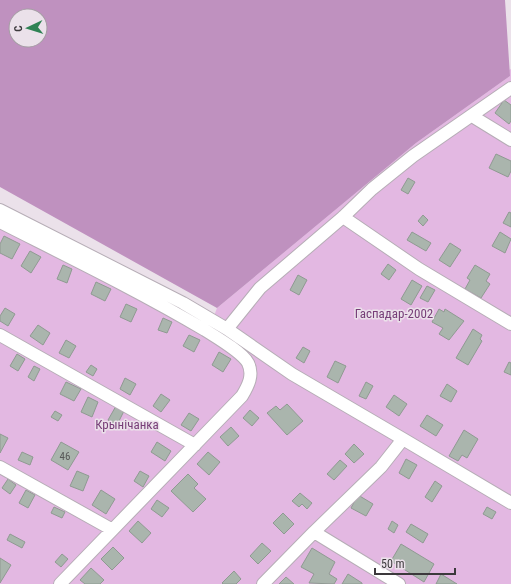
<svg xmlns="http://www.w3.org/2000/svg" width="511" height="584" font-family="'Roboto Condensed',sans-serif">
<rect width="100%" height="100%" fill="#ebe1ea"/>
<path fill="#e3b8e2" d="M511,69V584H0V218L211,324L217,308L416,143L510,76L509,70Z"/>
<path fill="#bf91bf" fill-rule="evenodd" d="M0,0H505L510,76L416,143L217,308L0,187ZM16,16H40V40H16Z"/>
<path fill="#aab5ad" stroke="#8f9a92" d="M504,100L511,105V121L509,124L495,113Z
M496,154L511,161V171L508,177L489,168Z
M408,178L415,182L408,194L401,190Z
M509,212L511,213V227L503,223Z
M423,215L428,220L423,226L418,221Z
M412,232L431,243L426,251L407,240Z
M500,232L511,239L505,253L492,246Z
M4,236L20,244L12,259L0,253V244Z
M450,243L461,250L450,267L439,260Z
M30,251L41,257L31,273L21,266Z
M388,264L396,270L389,280L381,274Z
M63,265L72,269L67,283L57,279Z
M475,265L490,274L486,281L490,284L481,298L465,289L470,280L467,278Z
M298,275L307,280L299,295L290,290Z
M412,280L422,286L411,305L401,299Z
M96,282L111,289L105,301L91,294Z
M427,286L435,290L428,302L420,298Z
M126,304L137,309L131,322L120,317Z
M5,308L15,314L8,326L0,321V316Z
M439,309L444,312L445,309L464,321L449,340L439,334L443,328L432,322Z
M163,318L172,322L167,333L158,330Z
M38,325L50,333L43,345L30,336Z
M473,329L482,335L480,339L482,341L468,365L456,358Z
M189,335L200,340L194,352L183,346Z
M66,340L76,346L69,358L59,353Z
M303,347L310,351L304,363L296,358Z
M219,352L231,359L223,372L212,365Z
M17,354L25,359L18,371L10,366Z
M335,361L346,366L338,383L327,377Z
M509,362L511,363V375L504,372Z
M91,365L97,369L93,376L86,372Z
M34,366L40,369L34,381L28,377Z
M125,378L136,384L130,395L120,389Z
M66,382L81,389L74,401L60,394Z
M366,382L373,386L366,399L359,396Z
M447,384L457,391L451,402L440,396Z
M161,394L170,400L161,412L153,406Z
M394,395L407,404L399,416L386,407Z
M88,397L98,402L92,417L81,412Z
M287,404L303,421L287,435L267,413L276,406L280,410Z
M116,406L124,411L117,425L108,420Z
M250,410L259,418L252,426L243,418Z
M55,411L62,415L58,421L51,417Z
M189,413L199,419L191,431L181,425Z
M427,415L443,425L436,436L420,426Z
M231,427L239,436L228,446L220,437Z
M464,430L478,439L467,458L462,455L458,461L449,456Z
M0,434L8,438L0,453Z
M61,442L79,452L68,470L51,460Z
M157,442L171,451L165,461L151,452Z
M354,444L364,454L354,463L345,454Z
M22,452L33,457L30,465L18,460Z
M208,452L220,462L209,475L197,464Z
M406,459L417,465L409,479L399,473Z
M340,460L347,466L334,480L327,474Z
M77,471L89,476L83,491L70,486Z
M140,471L149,476L143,487L134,481Z
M188,474L198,484L194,488L206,499L193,512L171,491Z
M8,479L16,485L10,494L2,488Z
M435,481L442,486L432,502L425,497Z
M26,490L35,495L28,508L19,503Z
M101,490L115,499L106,514L92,505Z
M300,493L312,503L307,509L302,504L299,507L292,501Z
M358,495L373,504L366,516L351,508Z
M157,500L169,508L162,517L151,509Z
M54,507L65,512L62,518L51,513Z
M487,507L496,512L492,519L483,514Z
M283,513L294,524L284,534L273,523Z
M138,521L151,533L142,543L129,531Z
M392,521L398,525L394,533L388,529Z
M411,524L428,534L423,543L406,532Z
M10,534L25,542L22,548L7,540Z
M262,543L271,551L258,564L250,556Z
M401,544L434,564L424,582L391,561Z
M113,547L124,558L112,570L101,559Z
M312,548L335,562L329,574L337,579L334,584L309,583L314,574L301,567Z
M62,554L68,559L61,567L55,562Z
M0,558L11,565L0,583Z
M91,568L104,580L100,584H85L80,580Z
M234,571L241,579L236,584H223L222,583Z
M348,574L362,583V584H342Z
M441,574L457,584H436Z
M286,577L294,584H279Z"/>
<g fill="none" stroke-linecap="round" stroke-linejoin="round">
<g stroke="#b6adb6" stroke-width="14">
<path id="minor" d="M472,116L511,140
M0,210L183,303L227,329L292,374L403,439
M343,217L419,269L511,324
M0,222C69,257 139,291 205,330C216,337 242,352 248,363C254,375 248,386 242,396L60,584
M227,329L260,288L343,217L372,189L413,156L511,88
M0,335L195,445
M0,467L111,529
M314,532L399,584
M263,584L314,532L381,467L403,439L511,503"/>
</g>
<use href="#minor" stroke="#fff" stroke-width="12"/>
</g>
<g text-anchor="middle" stroke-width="3" stroke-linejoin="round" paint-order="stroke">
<g font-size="11" fill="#585858">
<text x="65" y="460">46</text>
</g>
<g font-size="13" fill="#773e78" stroke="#ebe1ea">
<text x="394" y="318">Гаспадар-2002</text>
<text x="127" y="429">Крынічанка</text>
</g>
</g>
<g transform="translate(28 28) rotate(266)"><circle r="19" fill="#ebe1ea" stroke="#a59ea4"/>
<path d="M0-3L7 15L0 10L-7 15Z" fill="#2f8254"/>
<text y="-6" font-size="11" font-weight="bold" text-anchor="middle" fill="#3c393c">С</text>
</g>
<path d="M375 568v6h80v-6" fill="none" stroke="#3c393c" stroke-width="2"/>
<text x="381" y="568" font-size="12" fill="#3c393c" stroke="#ebe1ea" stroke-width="3" paint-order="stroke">50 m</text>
</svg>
